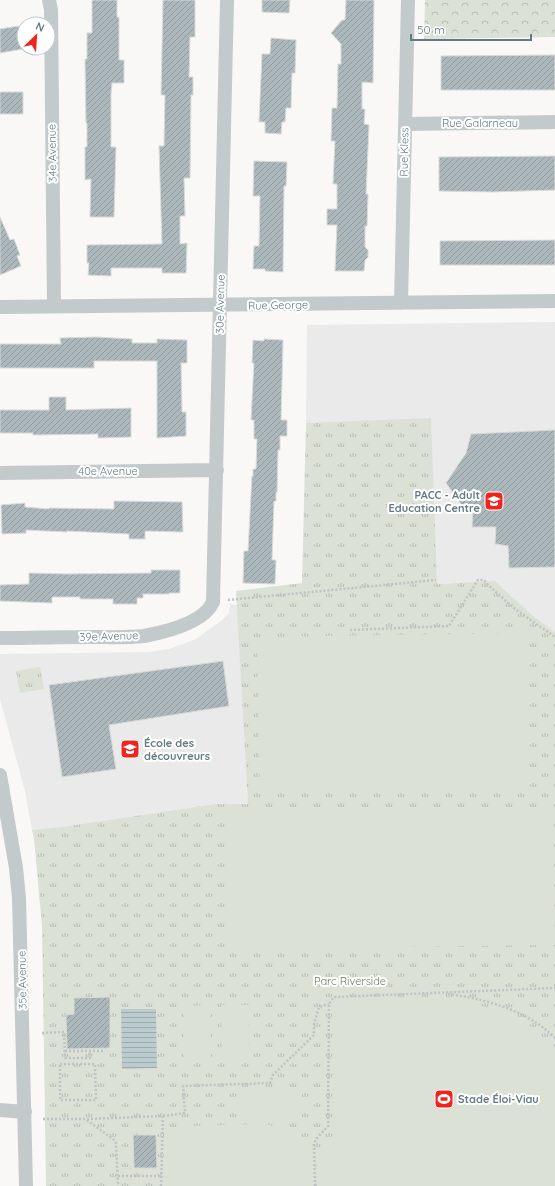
<svg xmlns="http://www.w3.org/2000/svg" width="555" height="1186" font-family="Quicksand,sans-serif">
<defs>
<pattern id="grass-tufts" width="24" height="20" patternUnits="userSpaceOnUse"><rect width="24" height="20" fill="#dce1d6"/><path d="M3 7l-1-3M5 7V3M7 7l1-3M15 17l-1-3M17 17v-4M19 17l1-3" fill="none" stroke="#b6bbb3"/></pattern>
<pattern id="forest-crowns" width="20" height="18" patternUnits="userSpaceOnUse"><rect width="20" height="18" fill="#dce1d6"/><path d="M2 6a3 3 0 1 1 6 0M12 15a3 3 0 1 1 6 0" fill="none" stroke="#b6bbb3"/></pattern>
<pattern id="water-rules" width="6" height="5" patternUnits="userSpaceOnUse"><rect width="6" height="5" fill="#bcccce"/><path d="M0 2.5h6" fill="none" stroke="#9cabad"/></pattern>
<pattern id="building-hatch" width="6" height="6" patternUnits="userSpaceOnUse"><rect width="6" height="6" fill="#acb8bb"/><path d="M-1 1l2-2M0 6l6-6M5 7l2-2" fill="none" stroke="#8f9b9d"/></pattern>
</defs>
<rect width="100%" height="100%" fill="#f9f8f6"/>
<path fill="#e9eae9" d="M555,322V632L532,615L495,581L437,584L306,423L307,325Z
M230,604L238,605L248,804H215L68,826L32,830L25,791L0,699V654L149,652L169,649L196,639L222,620L229,613Z"/>
<path fill="url(#grass-tufts)" d="M431,418L437,584L495,581L532,615L555,632V1186H46L42,926L34,839L32,830L68,826L215,804H248L236,591L302,583L306,423Z
M40,667L44,689L20,693L16,671Z"/>
<path fill="url(#forest-crowns)" d="M425,0H555V37L424,39Z"/>
<path fill="#dce1d6" d="M526,633L529,788L260,793L257,637Z
M553,808L555,945L228,949L226,811Z
M435,1001C444,1001 454,1001 463,1002C497,1007 531,1023 555,1048V1186H317L316,1150L333,1149L335,1002Z
M210,1005L211,1062H184V1006Z
M221,1005H248V1062H222Z
M241,1087H302V1120H242Z
M265,1124C279,1126 304,1138 308,1154C311,1162 309,1177 309,1186H163L164,1140L180,1127L187,1126Z"/>
<path fill="url(#water-rules)" d="M121,1009H156L157,1068L122,1069Z"/>
<path fill="url(#building-hatch)" stroke="#dadad8" d="M92,0H117V17H119V60H124V83H112L111,94V147H116L114,217H90L91,179L85,180V147H87V123H86L85,59H87V33H92Z
M163,0H195V37H190L189,77H193V95H191L190,178H184L185,216H180V244L187,243L186,273H162V268H111V276L88,275L89,263H87V245L162,244L159,146H164L165,95H161Z
M262,0H290L289,13L262,12Z
M346,0H374L373,83L362,82V109H365L364,124L369,125L366,194H368L367,226H365V247L368,250V257L365,260L364,271H335L337,225H327V209H337V184H333L335,141H331L332,108H337L338,64H341V44L331,33L342,20H345Z
M19,26L23,49L0,53V29Z
M271,38L296,40L295,73H292L291,108H286L285,122H282L281,134L265,133V122H259L262,54H270Z
M555,55V90H441V56Z
M0,92H23V114H0Z
M555,156V190L492,192L439,191V157Z
M254,161L287,162L286,186H284L283,272L265,271V269H253L254,246H259L260,196H253Z
M0,217L10,240L14,239L20,255L17,256L21,266L0,275Z
M555,240V265H440V241Z
M96,337L132,339V343H157V339L187,340V363H181L182,412H186V436L157,438V361H94V368H0V344H61L60,338Z
M264,339L283,340L281,420H287V436H280V450H278L277,492H276V501H274L272,560H276L275,584L243,583L244,551H248L252,476H253V469H256L257,439H254V420H251L254,363H252L253,340L264,341Z
M49,397H66V410L131,408V437L98,438V434L33,435V433H0V410H49Z
M555,430V567L509,568L508,546L495,544L496,527H472L473,510L463,507L446,483L466,453L471,434Z
M114,501L182,502L183,532L146,531L145,532V539H129V534L67,531V532L26,530V533L2,534L1,505L25,503V507L49,509V508L114,509Z
M151,570H180V593H169V594H143V598H137V604H113V599H80V597H52V603L0,601V585L29,584V573L67,574L151,573Z
M223,661L229,706L109,725L116,769L62,777L49,685Z
M110,997V1048L67,1049L66,1015L74,1014V998Z
M133,1135H156L157,1168H134Z"/>
<g fill="none" stroke-linecap="round" stroke-linejoin="round">
<path stroke="#bfc3c4" stroke-width="2.5" stroke-dasharray="2 2" stroke-linecap="butt" d="M228,600L436,580
M350,630L449,626L478,580H484L488,585L515,609L555,637
M448,994C486,999 527,1010 555,1038
M42,1033L64,1032L65,1058H90V1051
M65,1051H105
M60,1064H95L96,1100H60Z
M163,1116L185,1113L183,1086L270,1083L273,1075L314,1035V1024L319,1007L329,1004
M43,1119H87L163,1116L161,1186
M87,1120L114,1140L116,1143L118,1186
M118,1176H162
M315,1186L314,1144L316,1139L328,1126L329,1004L334,997L555,988"/>
<path stroke="#c3cacc" stroke-width="14" d="M49,0L51,10L54,306
M405,124L555,122
M401,303L408,0
M0,307L555,301
M0,473L217,470
M0,638C30,638 59,637 89,637C107,637 126,638 144,636C165,632 204,623 213,602L227,0
M0,775L16,868L19,898L26,1186
M0,1110L25,1112"/>
</g>
<defs>
<g id="school-square" transform="scale(1)"><rect x="-9" y="-9" width="18" height="18" rx="4" fill="#f1241d" stroke="#fff"/><path d="M0-5L7-2L0 1L-7-2ZM-4 1L0 2.5L4 1V4Q0 6-4 4Z" fill="#fff"/></g>
<g id="stadium-square" transform="scale(1)"><rect x="-9" y="-9" width="18" height="18" rx="4" fill="#f1241d" stroke="#fff"/><path d="M0-5a6.5 5 0 1 0 0 10a6.5 5 0 1 0 0-10ZM-3.5-1.8h7v3.6h-7Z" fill="#fff"/></g>
</defs>
<g fill-rule="evenodd">
<use href="#school-square" x="494" y="501"/>
<use href="#school-square" x="130" y="749"/>
<use href="#stadium-square" x="444" y="1099"/>
</g>
<g text-anchor="middle" stroke-width="4" stroke-linejoin="round" paint-order="stroke">
<g font-size="11" fill="#617a83" stroke="#fff">
<text x="480" y="127">Rue Galarneau</text>
<text transform="translate(404 152) rotate(-89)" y="4">Rue Kless</text>
<text transform="translate(52 153) rotate(-91)" y="4">34e Avenue</text>
<text transform="translate(220 304) rotate(-89)" y="4">30e Avenue</text>
<text transform="translate(278 305) rotate(-1)" y="4">Rue George</text>
<text x="108" y="475">40e Avenue</text>
<text transform="translate(109 636) rotate(-2)" y="4">39e Avenue</text>
<text transform="translate(22 980) rotate(-91)" y="4">35e Avenue</text>
</g>
<g font-size="11" font-weight="bold" fill="#617a83" stroke="#fff" text-anchor="start">
<text x="480" y="499" text-anchor="end">PACC - Adult<tspan x="480" dy="13">Education Centre</tspan></text>
<text x="144" y="747">École des<tspan x="144" dy="13">découvreurs</tspan></text>
<text x="458" y="1103">Stade Éloi-Viau</text>
</g>
<g font-size="11" fill="#6a7a61" stroke="#fff">
<text x="350" y="985">Parc Riverside</text>
</g>
</g>
<g transform="translate(36 36) rotate(25)"><circle r="19" fill="#ffffff" stroke="#c0cacd"/>
<path d="M0-3L7 15L0 10L-7 15Z" fill="#f1241d"/>
<text y="-6" font-size="11" font-weight="bold" text-anchor="middle" fill="#617a83">N</text>
</g>
<path d="M411 34v6h120v-6" fill="none" stroke="#617a83" stroke-width="2"/>
<text x="417" y="34" font-size="12" fill="#617a83" stroke="#ffffff" stroke-width="3" paint-order="stroke">50 m</text>
</svg>
